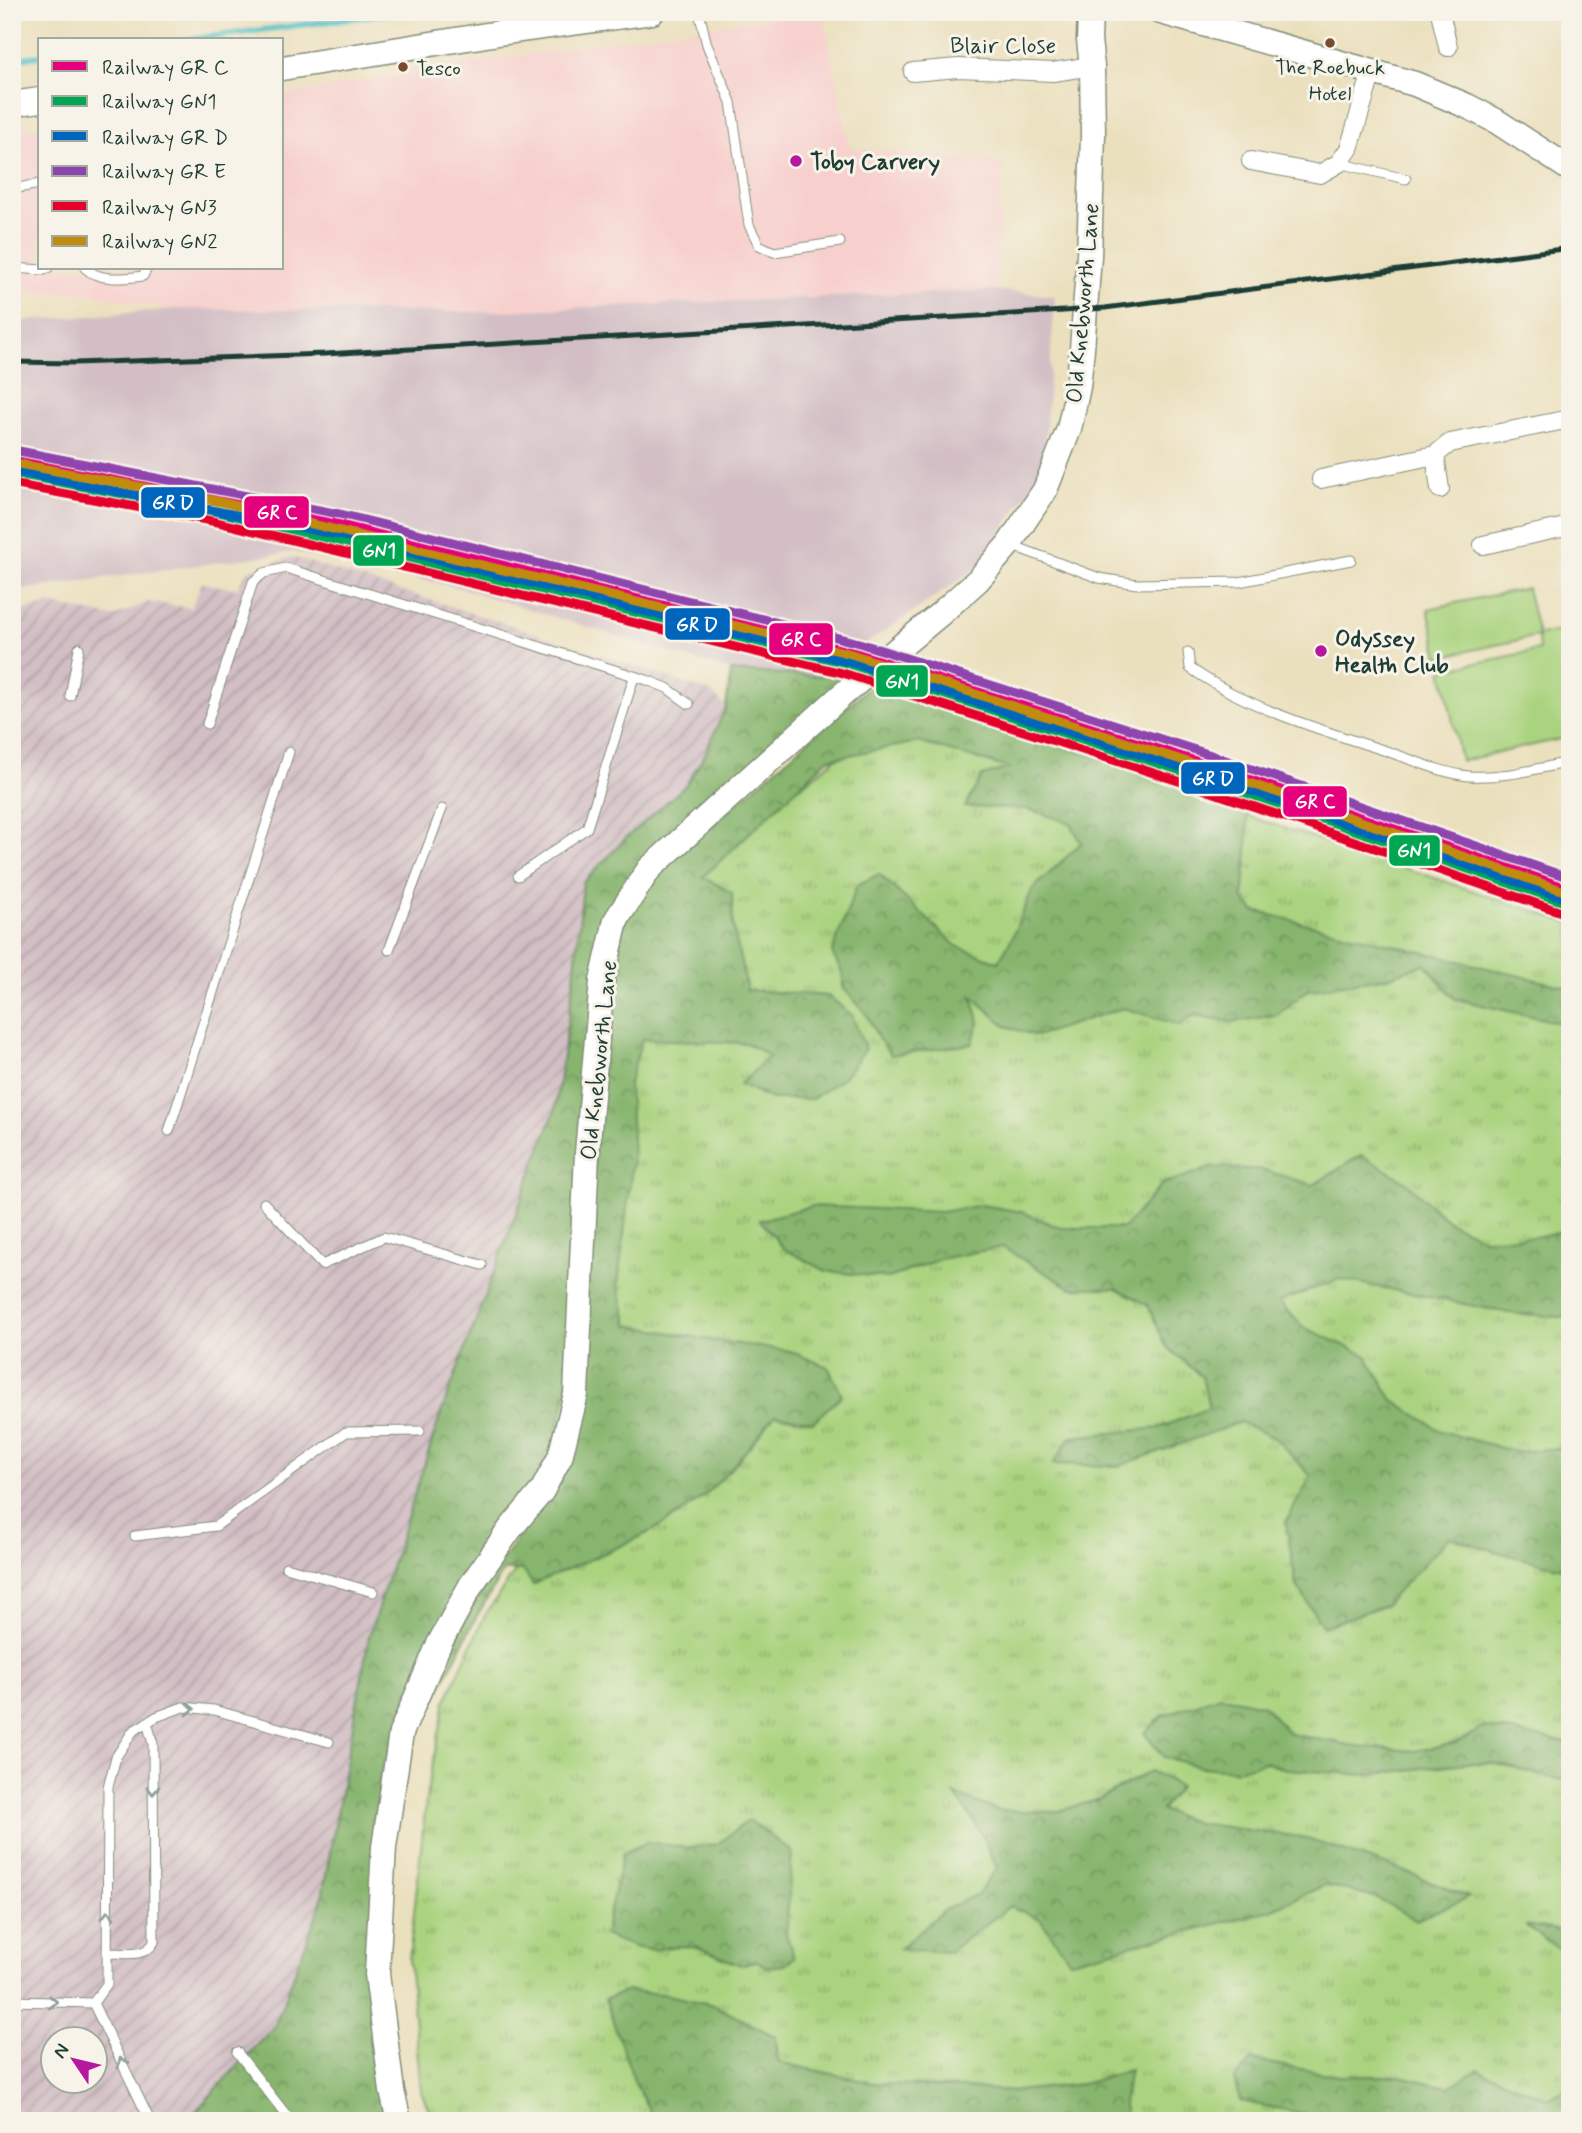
<svg xmlns="http://www.w3.org/2000/svg" width="1582" height="2133" font-family="Mynerve,sans-serif">
<defs>
<pattern id="industrial-furrows" width="10" height="10" patternUnits="userSpaceOnUse" patternTransform="scale(1.75)"><rect width="10" height="10" fill="#d2bec4"/><path d="M-1 1l2-2M0 10L10 0M9 11l2-2" fill="none" stroke="#aa9ca0"/></pattern>
<pattern id="grass-tufts" width="24" height="20" patternUnits="userSpaceOnUse" patternTransform="scale(1.75)"><rect width="24" height="20" fill="#aad37f"/><path d="M3 7l-1-3M5 7V3M7 7l1-3M15 17l-1-3M17 17v-4M19 17l1-3" fill="none" stroke="#8aac69"/></pattern>
<pattern id="forest-crowns" width="20" height="18" patternUnits="userSpaceOnUse" patternTransform="scale(1.75)"><rect width="20" height="18" fill="#87b56e"/><path d="M2 6a3 3 0 1 1 6 0M12 15a3 3 0 1 1 6 0" fill="none" stroke="#6e945b"/></pattern>
</defs>
<rect width="100%" height="100%" fill="#f7f3e8"/>
<filter id="ink" filterUnits="userSpaceOnUse"><feTurbulence type="fractalNoise" baseFrequency=".0143" numOctaves="2"/><feDisplacementMap in="SourceGraphic" scale="14" xChannelSelector="R" yChannelSelector="G"/><feConvolveMatrix kernelMatrix="1 2 1 2 8 2 1 2 1" color-interpolation-filters="sRGB"/></filter>
<filter id="wash" filterUnits="userSpaceOnUse"><feTurbulence type="fractalNoise" baseFrequency=".00686" numOctaves="4" result="noise"/><feDisplacementMap in="SourceGraphic" scale="28" xChannelSelector="R" yChannelSelector="G"/><feGaussianBlur stdDeviation="1.57" result="paint"/><feColorMatrix in="noise" values="0 0 0 0 0 0 0 0 0 0 0 0 0 0 0 0 0 1.4 0 .05"/><feComposite in="paint" operator="in"/></filter>
<g filter="url(#wash)">
<rect width="100%" height="100%" fill="#ebe0be"/>
<path fill="#f7d0ce" d="M823,13L850,148L1003,163L996,290L477,312L174,309L92,294L12,291V128L40,127V268H282V96L437,68L738,22Z"/>
<path fill="url(#industrial-furrows)" fill-rule="evenodd" d="M292,557L510,625L711,692L726,707L704,756L685,787L625,839L583,883L574,979L555,1110L441,1413L369,1636L321,1903L275,2025L187,2121H12V613L50,604L113,617L148,602L191,608L202,583L237,589L247,571ZM52,2038H94V2080H52Z"/>
<path fill="#d2bec4" d="M996,290L1055,296L1043,469L977,568L819,676L731,671L463,589L293,552L12,591V322L174,309L477,312Z"/>
<path fill="url(#grass-tufts)" stroke="#64885a" stroke-width="2" d="M995,732L1570,923V2121H434L421,2092L409,1960L427,1792L446,1700L485,1615L544,1529L623,974L733,840L835,759L896,736Z"/>
<path fill="url(#forest-crowns)" stroke="#537951" stroke-width="2" d="M731,671L819,676L852,674L610,910L567,1391L554,1443L535,1482L418,1672L380,1776L371,1931L386,2121H187L275,2025L321,1903L369,1636L441,1413L555,1110L574,979L583,883L625,839L685,786L704,756L726,707Z
M869,687L1248,804L1247,856L1243,898L1254,911L1570,988V1025L1455,999L1425,964L1388,977L1307,990L1277,1015L1232,1022L1194,1015L1179,1025L1123,1008L1036,1036L1006,1026L972,996L979,1021L972,1044L891,1055L878,1038L867,1015L843,987V974L832,953L857,885L879,874L956,946L998,962L1012,938L1032,890L1081,843L1071,823L1027,809L965,807L982,776L1009,768L918,742L828,759L703,877L732,893L733,926L747,990L828,996L852,1015L865,1049L845,1076L812,1099H772L740,1084L770,1056L746,1043L642,1039L629,1083L633,1157L618,1285L628,1325L716,1341L790,1351L828,1367L842,1395L813,1422L775,1415C754,1440 732,1471 708,1492C658,1537 592,1556 533,1585L523,1570H504L473,1623L417,1735L411,1733L468,1612L566,1464L611,976L625,921L656,874Z
M1361,1155L1405,1181L1449,1222L1483,1238L1535,1237L1570,1230V1318L1509,1313L1339,1279L1279,1302L1303,1327L1366,1355L1393,1400L1441,1431L1516,1452L1570,1447V1570L1505,1554L1449,1537L1385,1605L1323,1627L1296,1584L1286,1522L1311,1476L1276,1439L1241,1422L1119,1466L1053,1464L1071,1437L1159,1428L1209,1408L1202,1377L1166,1346L1148,1305L1116,1288H1071L1002,1247L940,1259L889,1278L826,1271L784,1249L760,1220L812,1206L941,1212L982,1205L1022,1212L1061,1228H1124L1162,1184L1213,1167L1263,1170L1313,1185Z
M1220,1696L1263,1705L1290,1734L1355,1746L1414,1751L1456,1743L1485,1727L1570,1743V1782L1492,1763H1466L1366,1775L1286,1769L1265,1762L1236,1770L1201,1767L1164,1757L1144,1733L1164,1715Z
M1151,1771L1180,1786L1161,1810L1196,1823L1301,1837L1401,1870L1469,1897L1416,1920L1375,1897L1325,1885L1271,1910L1070,1961L1040,1919L1010,1906L949,1952L899,1949L944,1910L978,1894L997,1868L982,1834L955,1794L996,1810L1055,1812L1100,1799Z
M749,1820L792,1852L786,1934L794,1957L785,1965L766,1967L757,1961L740,1965L698,1947L678,1946L651,1950L634,1947L604,1935L623,1853L648,1842L689,1848L717,1844Z
M1525,1925L1570,1932V1957Z
M628,1991L663,1994L714,2005L776,2037L778,2062L873,2083L1015,2091L1082,2084L1130,2070L1123,2102L1128,2121H655L635,2083L605,1999Z
M1252,2060L1338,2076H1399L1448,2087L1479,2069L1547,2099L1570,2088V2121H1342L1240,2101L1234,2079Z"/>
<path fill="#aad37f" stroke="#64885a" stroke-width="2" d="M1527,588L1538,635L1570,629V737L1461,761L1442,670L1539,650L1538,636L1439,657L1428,609Z"/>
<g fill="none" stroke-linecap="round" stroke-linejoin="round">
<path stroke="#51bfc5" stroke-width="6" d="M186,40L400,12
M12,59L40,56"/>
</g>
</g>
<g filter="url(#ink)">
<g fill="none" stroke-linecap="round" stroke-linejoin="round">
<g stroke="#858e79" stroke-width="11">
<path id="lane" d="M699,12L707,45L731,102L749,225L759,245L774,252L840,242
M1569,12L1570,15
M1339,163L1406,179
M12,189L40,184
M12,268L44,270L48,268
M85,268C100,282 125,278 143,276L147,268
M1011,545L1099,578L1137,584L1239,582L1351,560
M1188,652L1190,668C1250,710 1322,730 1392,753C1415,761 1446,774 1469,776C1506,778 1534,769 1570,762
M70,696L79,648
M207,724L253,582L264,573L286,568L647,680L667,688L689,704
M518,876L587,828L634,677
M389,950L442,809
M169,1131L289,752
M264,1203L322,1265L384,1237L482,1265
M135,1536L216,1526L346,1432L420,1431
M286,1567L373,1592
M108,1953C124,1953 146,1958 154,1942L153,1744L147,1722
M12,2001L93,2003
M93,2003L107,1984L108,1787L116,1757L133,1731L156,1717L183,1707L214,1710L329,1742
M93,2003L150,2121
M237,2052L291,2121"/>
</g>
<g stroke="#858e79" stroke-width="20">
<path id="street" d="M1440,12L1448,47
M913,72L958,68L1053,72L1092,66
M1251,161L1320,174L1339,163L1349,149L1372,72
M1435,455L1440,489
M1321,479L1435,455L1450,443L1570,419
M1483,545L1570,526"/>
</g>
<g stroke="#858e79" stroke-width="27">
<path id="secondary" d="M1161,12L1415,84L1467,106L1496,121L1570,169
M282,68L505,32L652,12
M12,104L40,100
M399,2121L392,2091L377,1974L384,1847L401,1733L439,1644L471,1585L510,1529L542,1491L560,1457L576,1394L587,1153L602,981L616,920L649,869L842,695L940,614L978,580L1009,544L1045,490L1069,429L1078,387L1082,349L1089,256L1093,135L1092,66L1089,40L1090,12"/>
</g>
<use href="#lane" stroke="#fff" stroke-width="9"/>
<use href="#street" stroke="#fff" stroke-width="18"/>
<use href="#secondary" stroke="#fff" stroke-width="24"/>
<path stroke="#1f3d34" stroke-width="5" d="M12,362L75,363L325,354L1064,311L1105,308L1570,248"/>
<g stroke="#f7f3e8" stroke-width="14">
<path id="rail-1" d="M12,460L341,525L856,653L1205,764L1570,889"/>
</g>
<g stroke="#f7f3e8" stroke-width="14">
<path id="rail-2" d="M12,473L219,512L846,663L1197,776L1570,904"/>
</g>
<g stroke="#f7f3e8" stroke-width="14">
<path id="rail-3" d="M12,471L339,535L853,663L1202,774L1567,899"/>
</g>
<g stroke="#f7f3e8" stroke-width="14">
<path id="rail-4" d="M14,450L344,515L859,643L1208,754L1570,878"/>
</g>
<g stroke="#f7f3e8" stroke-width="14">
<path id="rail-5" d="M12,484L217,522L843,673L1194,786L1567,914"/>
</g>
<g stroke="#f7f3e8" stroke-width="14">
<path id="rail-6" d="M14,463L221,502L848,653L1200,766L1570,893"/>
</g>
<use href="#rail-1" stroke="#e5007d" stroke-width="9"/>
<use href="#rail-2" stroke="#00a651" stroke-width="9"/>
<use href="#rail-3" stroke="#0065bd" stroke-width="9"/>
<use href="#rail-4" stroke="#8e44ad" stroke-width="9"/>
<use href="#rail-5" stroke="#e4002b" stroke-width="9"/>
<use href="#rail-6" stroke="#c18c0d" stroke-width="9"/>
</g>
<defs><path id="oneway-chevron" d="M-2-3.5L2.5 0L-2 3.5" fill="none" stroke-width="1.6" stroke-linecap="round" stroke-linejoin="round" transform="scale(1.75)"/></defs>
<g stroke="#8f9e9a">
<use href="#oneway-chevron" transform="translate(190 1709) rotate(-1)"/>
<use href="#oneway-chevron" transform="translate(153 1790) rotate(90)"/>
<use href="#oneway-chevron" transform="translate(108 1915) rotate(-90)"/>
<use href="#oneway-chevron" transform="translate(53 2002) rotate(1)"/>
<use href="#oneway-chevron" transform="translate(122 2062) rotate(-116)"/>
</g>
</g>
<g fill="#7a4b2a" stroke="#f7f3e8" stroke-width="2.5">
<circle cx="1330" cy="43" r="6"/>
<circle cx="403" cy="67" r="6"/>
</g>
<g fill="#b5179e" stroke="#f7f3e8" stroke-width="2.5">
<circle cx="796" cy="161" r="7"/>
<circle cx="1321" cy="651" r="7"/>
</g>
<g text-anchor="middle" stroke-width="6" stroke-linejoin="round" paint-order="stroke">
<g font-size="21" fill="#1f3d34" stroke="#f7f3e8">
<text x="1330" y="74">The Roebuck<tspan x="1330" dy="26">Hotel</tspan></text>
<text x="416" y="75" text-anchor="start">Tesco</text>
</g>
<g font-size="23" fill="#1f3d34" stroke="#f7f3e8">
<text x="1003" y="53">Blair Close</text>
<text transform="translate(1082 303) rotate(-85)" y="8">Old Knebworth Lane</text>
<text transform="translate(598 1060) rotate(-84)" y="8">Old Knebworth Lane</text>
</g>
<g font-size="23" font-weight="bold" fill="#1f3d34" stroke="#f7f3e8" text-anchor="start">
<text x="810" y="169">Toby Carvery</text>
<text x="1335" y="646">Odyssey<tspan x="1335" dy="26">Health Club</tspan></text>
</g>
</g>
<g stroke="#f7f3e8" stroke-width="2.5">
<rect x="140" y="486" width="66" height="33" rx="7" fill="#0065bd"/>
<rect x="243" y="495" width="67" height="34" rx="7" fill="#e5007d"/>
<rect x="352" y="534" width="53" height="33" rx="7" fill="#00a651"/>
<rect x="664" y="607" width="67" height="34" rx="7" fill="#0065bd"/>
<rect x="768" y="622" width="66" height="34" rx="7" fill="#e5007d"/>
<rect x="875" y="664" width="54" height="34" rx="7" fill="#00a651"/>
<rect x="1180" y="761" width="66" height="34" rx="7" fill="#0065bd"/>
<rect x="1282" y="785" width="66" height="33" rx="7" fill="#e5007d"/>
<rect x="1388" y="834" width="53" height="33" rx="7" fill="#00a651"/>
</g>
<g font-size="19" text-anchor="middle" font-weight="bold" fill="#fff">
<text x="173" y="509">GR D</text>
<text x="277" y="519">GR C</text>
<text x="379" y="557">GN1</text>
<text x="697" y="631">GR D</text>
<text x="801" y="646">GR C</text>
<text x="902" y="688">GN1</text>
<text x="1213" y="785">GR D</text>
<text x="1315" y="808">GR C</text>
<text x="1414" y="857">GN1</text>
</g>
<rect width="1582" height="2133" fill="none" stroke="#f7f3e8" stroke-width="42"/>
<rect x="38" y="38" width="245" height="231" fill="#f7f3e8" stroke="#a1aaa0" stroke-width="2"/>
<rect x="52" y="61" width="35" height="10" fill="#e5007d" stroke="#a1aaa0" stroke-width="2"/>
<text x="102" y="74" font-size="21" fill="#1f3d34">Railway GR C</text>
<rect x="52" y="96" width="35" height="10" fill="#00a651" stroke="#a1aaa0" stroke-width="2"/>
<text x="102" y="108" font-size="21" fill="#1f3d34">Railway GN1</text>
<rect x="52" y="131" width="35" height="10" fill="#0065bd" stroke="#a1aaa0" stroke-width="2"/>
<text x="102" y="144" font-size="21" fill="#1f3d34">Railway GR D</text>
<rect x="52" y="166" width="35" height="10" fill="#8e44ad" stroke="#a1aaa0" stroke-width="2"/>
<text x="102" y="178" font-size="21" fill="#1f3d34">Railway GR E</text>
<rect x="52" y="201" width="35" height="10" fill="#e4002b" stroke="#a1aaa0" stroke-width="2"/>
<text x="102" y="214" font-size="21" fill="#1f3d34">Railway GN3</text>
<rect x="52" y="236" width="35" height="10" fill="#c18c0d" stroke="#a1aaa0" stroke-width="2"/>
<text x="102" y="248" font-size="21" fill="#1f3d34">Railway GN2</text>
<g transform="translate(74 2060) rotate(305)"><circle r="33" fill="#f7f3e8" stroke="#a1aaa0" stroke-width="2"/>
<path d="M0-5L12 26L0 18L-12 26Z" fill="#b5179e"/>
<text y="-10" font-size="19" font-weight="bold" text-anchor="middle" fill="#1f3d34">N</text>
</g>
</svg>
